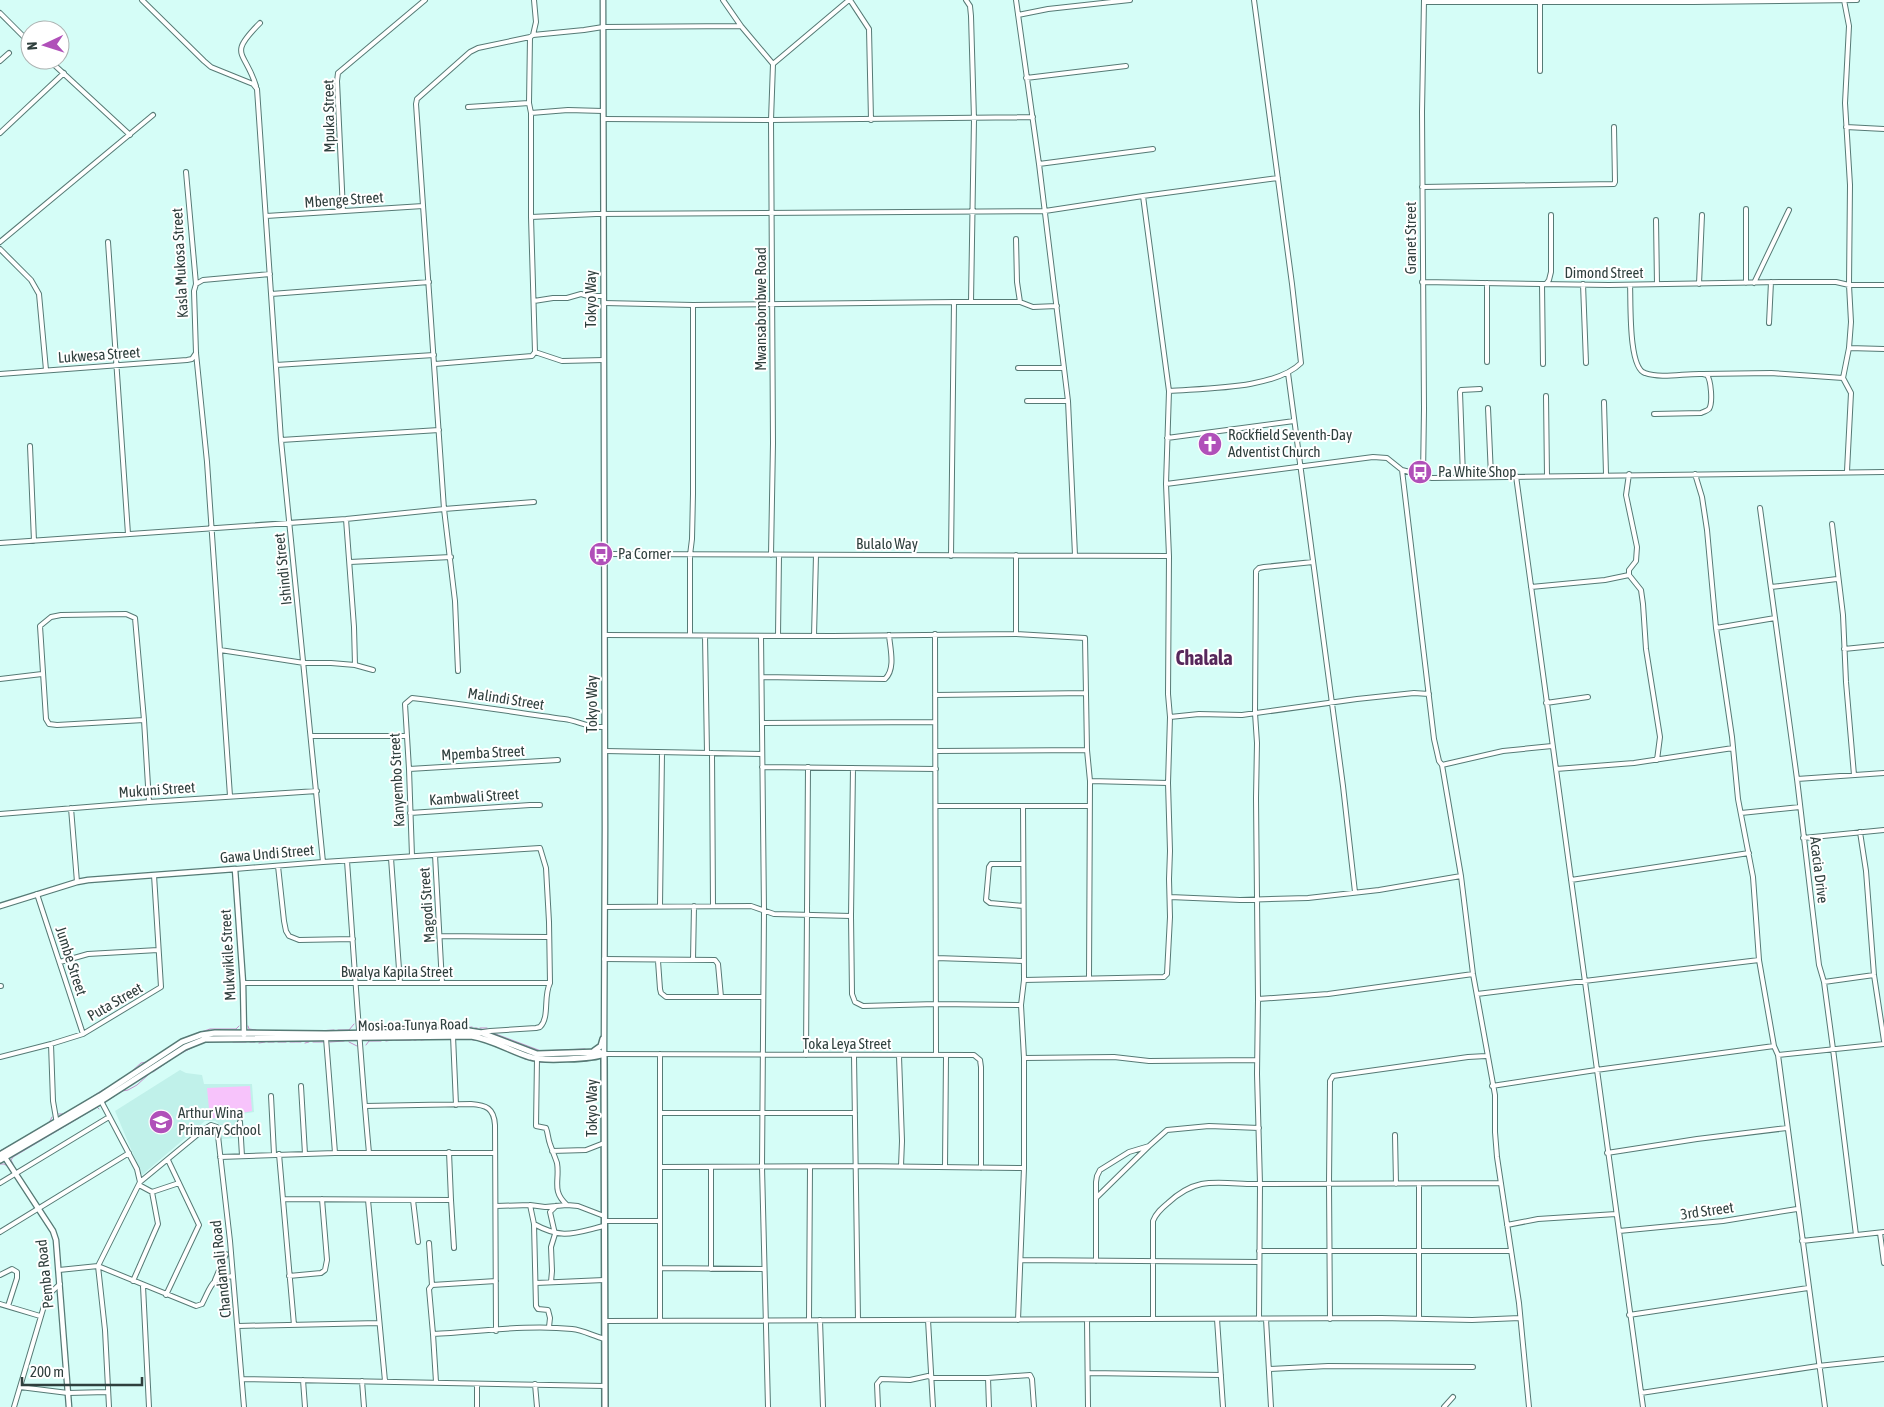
<svg xmlns="http://www.w3.org/2000/svg" width="1884" height="1407" font-family="'Asap Condensed',sans-serif">
<rect width="100%" height="100%" fill="#d5fdf7"/>
<path fill="#c0f1ea" d="M180,1070L186,1073L202,1075L204,1084H252L254,1112L242,1114V1120L238,1121L240,1138L221,1139L218,1123L215,1121H205L142,1175L115,1111Z"/>
<path fill="#f7c3fb" d="M250,1086L252,1111L210,1119L207,1088Z"/>
<g fill="none" stroke-linecap="round" stroke-linejoin="round">
<path stroke="#c68fca" stroke-width="1" d="M361,1025L364,1029
M248,1026L249,1029L256,1030
M437,1027L446,1028
M450,1027L457,1028
M417,1028L434,1027
M462,1028L472,1027
M475,1028H477
M480,1028H487
M386,1029H389
M393,1029L410,1028
M338,1030H349L354,1024
M368,1030L383,1029
M260,1031H271
M290,1031H296
M299,1031H310
M317,1031L334,1030
M493,1033L541,1051L585,1049
M184,1038L210,1029H236L239,1026
M433,1039H450
M460,1039H469
M396,1040H411
M414,1040H416
M421,1040L429,1039
M473,1040H480
M386,1041L392,1040
M233,1042H246
M250,1042H255
M268,1042H274
M278,1042H286
M290,1042H301
M313,1042H324
M330,1042L344,1041
M349,1042L357,1046
M201,1043L209,1041
M259,1043L265,1042
M305,1043L309,1042
M486,1043L501,1048
M366,1045L369,1041H381
M164,1050L173,1045
M506,1051L521,1057
M176,1056L197,1045
M525,1059L533,1061
M575,1061H587
M539,1062H558
M131,1072L141,1063L147,1062
M153,1072L172,1059
M127,1075L128,1074
M118,1080L124,1077
M110,1086L116,1082
M104,1103L122,1091L128,1090L137,1085L149,1074
M76,1107L106,1088
M58,1114H63L73,1109
M23,1138L49,1123L52,1117
M0,1151L18,1141
M0,1164H4L9,1167
M13,1164L11,1160L13,1157L94,1109L97,1107L99,1109"/>
<g stroke="#567a75" stroke-width="6">
<path id="minor" d="M142,0L204,61L211,67L253,84L257,89L281,440L323,862
M723,0L741,26
M850,0L869,29L871,120
M966,0L970,6L971,16L974,119L971,302
M1016,0L1039,164L1068,401L1075,555
M1424,2H1694L1857,0
M0,13L30,43
M1018,15L1048,9L1130,0
M533,35L536,22L534,0
M49,60L130,135
M0,61L9,53
M773,64L849,0
M1540,71V1
M1026,78L1126,66
M256,86C245,50 227,56 260,23
M468,107L529,103
M531,113L568,110L603,111
M603,119L771,120L1033,117
M1846,127L1884,129
M0,133L64,73
M1039,164L1153,149
M186,172L196,284L194,291L196,353L207,462L230,796
M1422,187L1614,184L1615,182L1614,127
M1143,196L1169,391L1166,484
M343,211L337,81L338,73L425,0
M266,216L423,206
M531,217L596,214L1045,211L1143,196L1278,178
M1656,220L1657,284
M1016,239L1017,282L1020,302
M0,242L153,115
M108,242L128,534
M0,249L31,280L39,294L46,370
M1422,282L1609,285L1785,282H1836L1849,285H1884
M1746,283V209
M1754,283L1789,210
M196,284L203,280L270,274
M1542,284L1543,364
M1546,284L1549,280L1551,272V215
M1583,284L1586,363
M1699,284L1702,215
M1630,285C1631,301 1628,368 1645,373C1661,379 1686,373 1703,374L1707,375C1711,380 1713,403 1709,409C1707,411 1705,411 1701,413L1654,414
M271,294L429,282
M534,301L553,298H567L581,294L588,296H604
M954,302H1020L1033,307L1057,306
M604,303L693,305L954,302L951,556
M1769,323L1771,282
M1849,348L1884,349
M535,352L562,361L604,360
M1487,362V283
M435,364L532,356L535,352L531,217V113L529,103L530,37
M276,365L434,355
M1018,368H1064
M1288,373L1343,786L1355,892
M0,374L187,360L192,359L196,353
M1703,374L1771,373L1843,378L1849,348L1851,322L1849,285L1850,185L1845,103L1849,26L1844,0
M1843,378L1851,393L1847,471
M1169,391C1205,388 1275,389 1301,363L1292,284L1254,0
M1546,396L1547,476
M1027,401H1068
M1604,402L1606,474
M1488,408L1491,476
M1167,438L1294,421
M281,440L439,430
M30,446L34,541
M1402,470L1434,739L1439,761L1442,765L1461,876L1473,974L1495,1095V1132L1497,1157L1519,1303L1529,1407
M1629,474L1626,495L1637,547L1636,561L1629,570V575L1641,590L1643,604L1646,649L1660,737L1657,760
M1695,474L1702,497L1707,530L1716,628L1732,737L1738,799L1753,877L1759,960
M1423,476L1424,409L1422,112L1424,0
M1463,476L1460,392L1461,390L1480,389
M1516,476L1643,1407
M1760,508L1797,779L1819,965L1824,982L1833,1049L1856,1235
M346,519L354,627L355,665L373,670
M1832,524L1843,615L1846,682L1854,775
M0,543L346,519L444,509L534,502
M604,554L1169,556
M771,555L773,443L771,120L773,64
M350,562L451,557
M1531,587L1605,580L1629,575
M1771,587L1837,579
M1716,628L1775,618
M935,634L936,1055
M1016,634V555
M605,635L833,636L1016,634L1085,638L1087,750L1090,781L1089,978
M690,635V555L692,539L693,494V305
M705,636L707,753
M761,636L764,911L762,1167L768,1407
M778,636L779,555
M814,636L816,555
M1844,649L1884,645
M220,650L304,663H331L355,665
M458,671L455,601L444,509L416,104L417,99L470,52L478,48L530,37L533,35L584,30L603,27L741,26L773,64
M762,677L885,679C896,669 890,648 889,635
M0,679L42,674
M935,695L1086,693
M1546,703L1588,697
M1170,717L1199,714L1242,715L1357,699L1414,693L1429,694
M144,720L57,725L49,724L46,719L40,626L51,617L61,615L126,614L135,618L144,720L149,802
M763,723L935,722
M312,736H407
M605,751L762,754
M936,751L1087,750
M712,753L713,906
M1442,765L1503,751L1552,746
M762,767L936,769
M853,768L851,916L852,994L855,1002L863,1006L936,1004L1021,1005
M409,769L558,760
M1556,769L1634,763L1733,748
M1797,779L1884,773
M1090,781L1168,783
M936,806H1089
M71,808L77,882
M410,813L530,805H540
M1741,813L1800,807
M0,814L149,802L317,791
M1860,832L1866,871L1874,975L1884,1041
M1803,838L1884,830
M435,855L442,983
M412,856L409,769L405,704L412,698C463,704 513,712 564,719C580,721 587,728 605,727
M391,858L400,983
M347,861C354,958 360,1056 369,1153
M1022,864H991L989,867L986,900L990,903L1023,906
M278,866L284,921L286,931L289,936L299,940L353,939
M235,869L323,862L540,848L546,868L549,922L550,983C543,997 550,1017 540,1027L536,1028L490,1031L483,1032
M1571,880L1749,853
M37,894L83,1034
M1170,897L1240,900L1308,898L1379,890L1461,876
M660,906L662,753
M605,907L751,906L774,914L851,916
M441,936L548,937
M936,958L1023,961
M604,959L715,960L718,964L721,997
M693,960L694,906
M658,961L660,989L661,993L666,997H763
M60,962L88,954L158,950
M1024,980L1164,977L1167,974L1170,917L1169,879L1170,851L1168,783L1170,717L1168,694L1169,556L1166,484L1373,457L1387,458L1402,470L1432,478L1884,472
M1824,982L1874,975
M243,983H550
M0,986H1
M1477,994L1759,960L1774,1046L1778,1055L1825,1407
M1258,999L1256,798L1257,743L1255,713L1256,571L1259,568L1264,567L1313,562
M453,1036L456,1105
M326,1038L335,1153
M51,1044L53,1101L57,1124
M604,1054L974,1055L980,1060L981,1067V1168
M660,1054V1321
M806,1055L808,767
M1778,1055L1884,1044
M854,1056L858,1320
M899,1056L902,1141L901,1166
M0,1057L51,1044L83,1034L161,987L154,875
M537,1058L536,1126L546,1128C548,1133 548,1139 550,1144C552,1150 555,1157 557,1163C560,1180 551,1191 567,1205
M1024,1058L1114,1057L1149,1061L1257,1060
M301,1086L305,1154
M1492,1086L1596,1070L1774,1046
M271,1096L274,1154
M365,1106L471,1104C486,1105 494,1108 495,1125L496,1331
M660,1113H855
M240,1122L242,1156
M1395,1135L1396,1184
M552,1151L586,1150L604,1143
M1607,1153L1697,1139L1787,1128
M279,1154L294,1325
M220,1157L335,1153H495
M660,1167L857,1166L1024,1168
M711,1167V1269
M945,1167L946,1056
M140,1182L203,1130L211,1125L217,1127L230,1241L244,1407
M0,1183L109,1117
M1419,1184V1319
M152,1192L179,1183
M1097,1197L1149,1146
M283,1199L451,1200L449,1152
M368,1200L385,1381
M413,1200L418,1242
M451,1200L454,1248
M530,1205L534,1224L536,1306L538,1309L548,1310L550,1318L549,1327
M496,1206L530,1205L545,1207L567,1205L578,1206L604,1216
M604,1221H660
M534,1224C563,1240 574,1233 604,1226
M1507,1225L1538,1219L1616,1214
M1619,1231L1723,1221L1797,1209
M0,1232L129,1153
M1880,1233L1884,1263
M1802,1241L1884,1232
M429,1243L432,1285
M1259,1251H1511
M1021,1260L1259,1262
M1096,1261V1182L1097,1176L1100,1170L1129,1152L1149,1146L1167,1130L1209,1126L1259,1128
M98,1266L196,1306L202,1304C212,1285 210,1278 233,1276
M98,1266L105,1330L109,1407
M660,1268L764,1269
M59,1270L98,1266L140,1182L137,1169L100,1099
M0,1275L12,1269L17,1272V1278L8,1306
M289,1276L321,1273L325,1270L327,1260L322,1199
M215,1280L226,1254
M133,1281L158,1224L152,1192L139,1185
M551,1282L552,1271L551,1247L555,1234L550,1212L556,1206
M536,1283L604,1280
M143,1286L149,1407
M166,1295L199,1225L168,1160
M0,1304L40,1316
M1629,1315L1808,1288
M1153,1319V1221C1156,1213 1162,1208 1168,1203C1195,1178 1213,1182 1247,1184L1501,1183
M1217,1319L1223,1407
M1259,1319L1260,1184L1257,1074L1258,999L1328,994L1473,974
M1266,1319L1271,1407
M1330,1319L1329,1183L1330,1081L1333,1076L1468,1057L1486,1056
M809,1320L810,1167
M820,1320L823,1407
M928,1320L933,1407
M1018,1320L1024,1168V1058L1021,1005L1024,980L1023,806
M1087,1320L1088,1407
M605,1321L1381,1318L1472,1320L1520,1318
M238,1326L379,1323
M433,1334L429,1289L432,1285L496,1281
M1269,1369L1328,1366L1473,1367
M1089,1373L1221,1375
M988,1378L989,1407
M242,1379L605,1386
M303,1380L305,1407
M362,1381L364,1407
M436,1382L433,1334C478,1332 527,1324 572,1329C583,1330 593,1336 605,1339
M535,1384L537,1407
M20,1387L68,1393L107,1392
M1641,1393L1818,1366L1884,1359
M14,1407L47,1296L60,1284
M477,1407V1384
M878,1407L877,1384L881,1379L910,1380L928,1376L932,1378H988L1030,1375L1032,1379L1034,1407
M1444,1407L1453,1397"/>
</g>
<g stroke="#567a75" stroke-width="7">
<path id="tertiary" d="M603,0L605,828L604,1054
M0,906L77,882L88,880L235,869L243,983L244,1035
M4,1156L53,1231L56,1240L69,1407"/>
</g>
<g stroke="#567a75" stroke-width="8">
<path id="secondary" d="M594,1051L601,1046L603,1039
M604,1054L605,1407
M0,1155L100,1096L182,1042L201,1035L215,1033L326,1034L469,1031L482,1033L537,1054L599,1052L604,1054
M0,1160L101,1101L185,1047L205,1039L471,1036C492,1039 510,1051 530,1057C542,1061 593,1059 604,1054"/>
</g>
<use href="#minor" stroke="#fff" stroke-width="4"/>
<use href="#tertiary" stroke="#fff" stroke-width="4.5"/>
<use href="#secondary" stroke="#fff" stroke-width="5"/>
</g>
<defs>
<g id="church-disc" transform="scale(1.25)"><circle r="9.5" fill="#b050b9" stroke="#fff"/><path d="M-1.2-6h2.4v3.5h3.3v2.4h-3.3V6h-2.4V-.1h-3.3v-2.4h3.3Z" fill="#fff"/></g>
<g id="bus-disc" transform="scale(1.25)"><circle r="9.5" fill="#b050b9" stroke="#fff"/><path d="M-5-6H5V4H4V6H2V4H-2V6H-4V4H-5ZM-3.5-4V0h7V-4ZM-3.5 1.2v1.5H-2V1.2ZM2 1.2v1.5H3.5V1.2Z" fill="#fff"/></g>
<g id="school-disc" transform="scale(1.25)"><circle r="9.5" fill="#b050b9" stroke="#fff"/><path d="M0-5L7-2L0 1L-7-2ZM-4 1L0 2.5L4 1V4Q0 6-4 4Z" fill="#fff"/></g>
</defs>
<g fill-rule="evenodd">
<use href="#church-disc" x="1210" y="444"/>
<use href="#bus-disc" x="1420" y="472"/>
<use href="#bus-disc" x="601" y="554"/>
<use href="#school-disc" x="161" y="1122"/>
</g>
<g text-anchor="middle" stroke-width="4" stroke-linejoin="round" paint-order="stroke">
<g font-size="15" fill="#2f3f3d" stroke="#fff">
<text transform="translate(329 116) rotate(-91)" y="5">Mpuka Street</text>
<text transform="translate(344 200) rotate(-4)" y="5">Mbenge Street</text>
<text transform="translate(1411 238) rotate(-90)" y="5">Granet Street</text>
<text transform="translate(180 263) rotate(-93)" y="5">Kasla Mukosa Street</text>
<text x="1604" y="278">Dimond Street</text>
<text transform="translate(591 299) rotate(-90)" y="5">Tokyo Way</text>
<text transform="translate(761 309) rotate(-90)" y="5">Mwansabombwe Road</text>
<text transform="translate(99 355) rotate(-4)" y="5">Lukwesa Street</text>
<text x="887" y="549">Bulalo Way</text>
<text transform="translate(283 569) rotate(-96)" y="5">Ishindi Street</text>
<text transform="translate(506 699) rotate(9)" y="5">Malindi Street</text>
<text transform="translate(592 704) rotate(-90)" y="5">Tokyo Way</text>
<text transform="translate(483 753) rotate(-3)" y="5">Mpemba Street</text>
<text transform="translate(397 780) rotate(-93)" y="5">Kanyembo Street</text>
<text transform="translate(157 790) rotate(-4)" y="5">Mukuni Street</text>
<text transform="translate(474 797) rotate(-4)" y="5">Kambwali Street</text>
<text transform="translate(267 854) rotate(-5)" y="5">Gawa Undi Street</text>
<text transform="translate(1819 870) rotate(83)" y="5">Acacia Drive</text>
<text transform="translate(427 905) rotate(-94)" y="5">Magodi Street</text>
<text transform="translate(228 955) rotate(-93)" y="5">Mukwikile Street</text>
<text transform="translate(71 961) rotate(72)" y="5">Jumbe Street</text>
<text x="397" y="977">Bwalya Kapila Street</text>
<text transform="translate(115 1002) rotate(-30)" y="5">Puta Street</text>
<text transform="translate(413 1025) rotate(-1)" y="5">Mosi-oa-Tunya Road</text>
<text x="847" y="1049">Toka Leya Street</text>
<text transform="translate(592 1108) rotate(-90)" y="5">Tokyo Way</text>
<text transform="translate(1707 1211) rotate(-8)" y="5">3rd Street</text>
<text transform="translate(221 1269) rotate(-96)" y="5">Chandamali Road</text>
<text transform="translate(45 1274) rotate(-96)" y="5">Pemba Road</text>
</g>
<g font-size="15" fill="#2f3f3d" stroke="#fff" text-anchor="start">
<text x="1228" y="440">Rockfield Seventh-Day<tspan x="1228" dy="17">Adventist Church</tspan></text>
<text x="1438" y="477">Pa White Shop</text>
<text x="618" y="559">Pa Corner</text>
<text x="178" y="1118">Arthur Wina<tspan x="178" dy="17">Primary School</tspan></text>
</g>
<g font-size="20" font-weight="bold" fill="#56285b" stroke="#fff">
<text x="1204" y="665">Chalala</text>
</g>
</g>
<g transform="translate(45 45) rotate(266)"><circle r="24" fill="#ffffff" stroke="#acb2b1"/>
<path d="M0-4L9 19L0 12L-9 19Z" fill="#b050b9"/>
<text y="-8" font-size="14" font-weight="bold" text-anchor="middle" fill="#2f3f3d">N</text>
</g>
<path d="M22 1377v8h120v-8" fill="none" stroke="#2f3f3d" stroke-width="2.5"/>
<text x="30" y="1377" font-size="15" fill="#2f3f3d" stroke="#ffffff" stroke-width="4" paint-order="stroke">200 m</text>
</svg>
